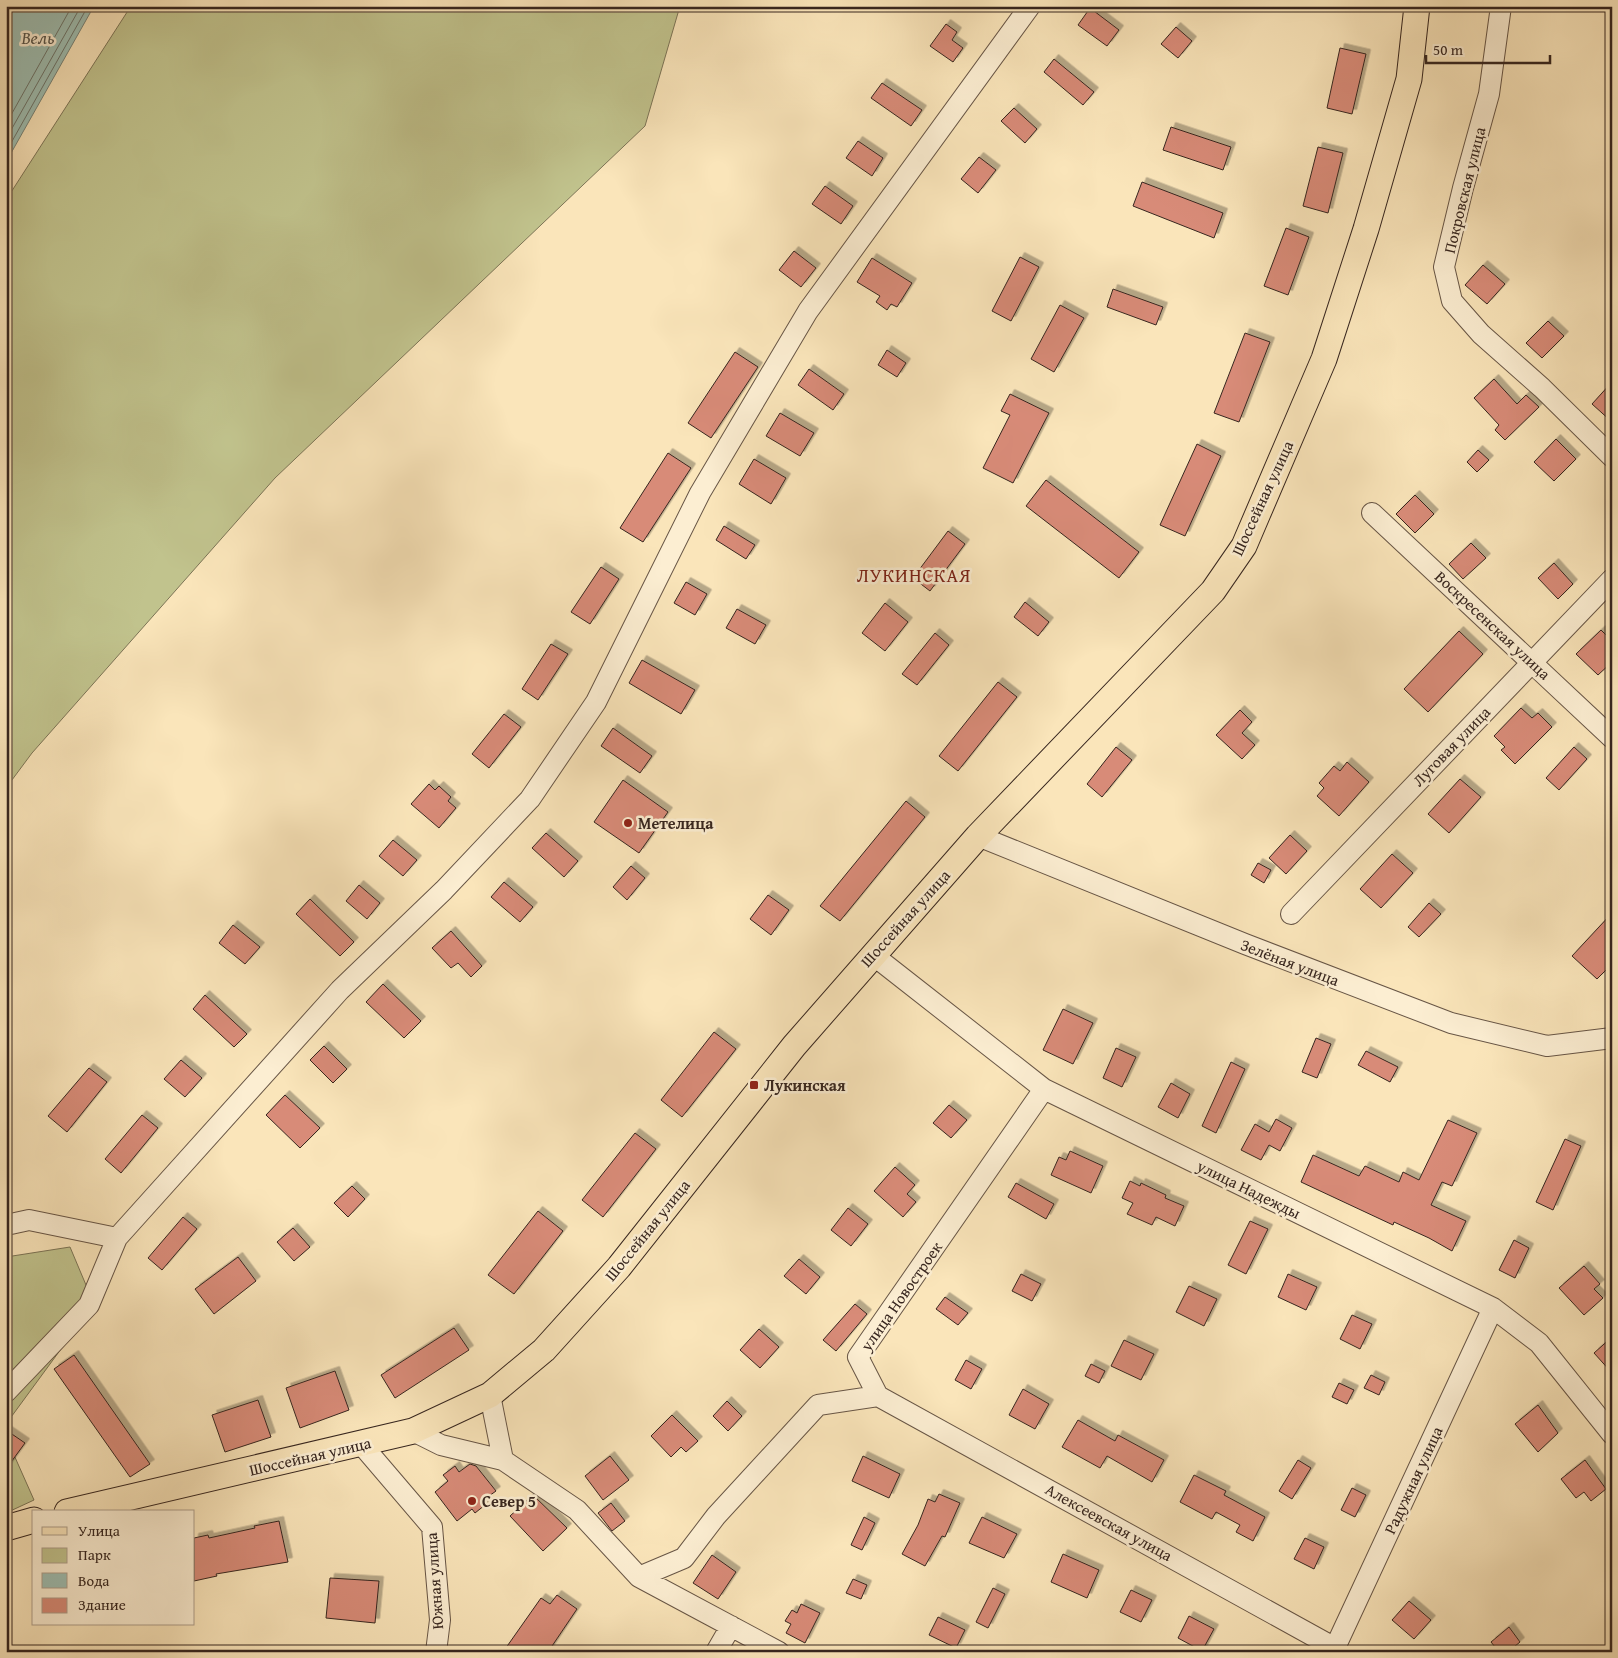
<svg xmlns="http://www.w3.org/2000/svg" width="1618" height="1658" font-family="'Gentium Book Plus',serif">
<defs>
<filter id="shadow"><feDropShadow dx="4.5" dy="-4.5" stdDeviation="0" flood-color="#0004"/></filter>
</defs>
<rect width="100%" height="100%" fill="#fae5ba"/>
<filter id="stains"><feTurbulence type="fractalNoise" baseFrequency=".004" numOctaves="4"/><feColorMatrix values="0 0 0 0 .2 0 0 0 0 .09 0 0 0 0 .02 0 0 0 .5 -.17"/></filter>
<radialGradient id="worn" r=".72"><stop offset=".6" stop-color="#630" stop-opacity="0"/><stop offset="1" stop-color="#630" stop-opacity=".3"/></radialGradient>
<path fill="#c1c38d" stroke="#7c7456" d="M131,6H680L645,126L275,478L32,753L6,788V200Z
M70,1247L94,1304L6,1424V1257Z
M6,1437L34,1500L6,1513Z"/>
<path fill="#9ebfb3" stroke="#758278" d="M6,6H94L6,162Z"/>
<g fill="none" stroke-linecap="round" stroke-linejoin="round">
<path stroke="#6a7269" stroke-width="1" d="M6,124L72,6
M6,139L81,6
M6,152L88,6"/>
</g>
<path fill="#d88b78" stroke="#37261f" filter="url(#shadow)" d="M1090,8L1119,30L1107,46L1078,25Z
M946,24L957,32L952,40L963,48L953,62L930,46Z
M1176,27L1192,41L1178,58L1161,44Z
M1340,48L1366,54L1352,114L1327,108Z
M1054,59L1094,92L1083,105L1044,72Z
M882,83L922,110L911,126L871,98Z
M1014,108L1037,129L1025,143L1001,121Z
M1171,127L1231,147L1223,170L1163,150Z
M858,141L883,158L872,176L846,158Z
M1318,147L1343,153L1328,213L1303,206Z
M979,157L996,170L978,193L961,179Z
M1142,182L1223,213L1214,238L1133,206Z
M825,186L853,206L841,224L812,204Z
M1286,228L1309,237L1288,295L1264,286Z
M794,251L816,268L801,287L779,270Z
M1020,257L1039,267L1011,321L992,311Z
M872,258L912,283L897,307L891,304L887,310L876,302L880,296L857,282Z
M1483,265L1505,284L1487,304L1465,285Z
M1113,289L1163,307L1156,325L1107,307Z
M1060,305L1084,318L1054,372L1031,359Z
M1548,321L1564,336L1542,358L1526,343Z
M1245,333L1270,342L1239,422L1214,413Z
M887,350L906,363L897,377L878,365Z
M735,352L758,367L711,438L688,423Z
M809,369L844,394L833,410L798,385Z
M1494,379L1517,404L1526,395L1539,407L1505,440L1495,430L1499,425L1474,398Z
M1612,382V422L1592,404Z
M1010,394L1049,413L1013,483L983,468L1010,415L1001,411Z
M780,413L814,433L800,456L766,436Z
M1556,439L1576,459L1554,481L1534,462Z
M1197,444L1221,456L1185,536L1160,525Z
M1478,450L1489,460L1477,472L1467,462Z
M668,453L691,468L643,542L620,528Z
M754,459L786,478L771,504L739,484Z
M1046,480L1139,552L1119,578L1026,506Z
M1415,495L1434,514L1415,533L1396,514Z
M724,526L755,545L746,559L716,540Z
M948,531L965,544L930,591L913,578Z
M1471,543L1486,558L1463,579L1449,564Z
M1554,563L1573,584L1558,599L1538,578Z
M601,567L619,579L590,624L571,612Z
M686,582L707,594L695,615L674,603Z
M1025,602L1049,622L1038,636L1014,617Z
M885,603L908,622L885,651L862,633Z
M737,609L766,625L755,644L726,628Z
M1601,630L1612,641V662L1598,675L1576,654Z
M1459,631L1483,654L1428,712L1404,689Z
M935,633L949,645L917,685L902,674Z
M551,644L568,654L538,700L522,689Z
M642,660L695,690L681,714L629,683Z
M998,682L1017,697L958,771L939,756Z
M1521,708L1532,718L1538,713L1552,727L1515,764L1501,750L1505,747L1494,736Z
M1240,710L1252,722L1242,733L1255,745L1242,759L1216,735Z
M504,714L521,727L489,768L472,754Z
M613,728L652,756L640,773L601,746Z
M1116,747L1132,760L1102,797L1087,784Z
M1574,747L1587,759L1559,790L1546,778Z
M1347,762L1369,782L1339,816L1317,796L1324,788L1319,783L1334,766L1340,771Z
M1460,779L1481,797L1449,833L1428,814Z
M623,780L668,812L639,853L594,822Z
M429,784L435,790L439,786L451,797L448,801L456,808L439,828L411,804Z
M906,801L925,817L840,921L820,906Z
M546,833L578,861L564,877L532,848Z
M1290,835L1307,851L1286,874L1269,858Z
M393,840L417,860L403,876L379,856Z
M1392,854L1413,873L1381,908L1360,889Z
M1258,863L1271,870L1264,883L1251,875Z
M631,866L645,878L627,900L613,887Z
M504,882L533,907L520,922L491,897Z
M359,885L380,903L367,919L346,901Z
M768,895L789,910L771,935L750,919Z
M310,899L354,942L340,956L296,914Z
M1429,903L1441,914L1419,937L1408,927Z
M1612,913V964L1597,979L1572,956Z
M233,925L260,947L245,964L219,943Z
M451,931L482,966L471,977L458,963L451,968L432,948Z
M383,984L421,1021L404,1038L366,1002Z
M205,995L247,1034L234,1047L193,1009Z
M1063,1009L1093,1023L1073,1064L1043,1050Z
M714,1032L736,1049L682,1117L661,1100Z
M1316,1038L1331,1044L1317,1078L1302,1072Z
M324,1046L347,1069L333,1083L310,1060Z
M1116,1048L1136,1057L1122,1087L1103,1078Z
M1366,1051L1398,1067L1390,1082L1358,1065Z
M181,1060L202,1078L185,1097L164,1079Z
M1231,1062L1245,1069L1216,1133L1202,1126Z
M89,1068L107,1082L67,1132L48,1116Z
M1171,1083L1190,1094L1178,1118L1158,1107Z
M285,1095L320,1128L300,1148L266,1115Z
M949,1105L967,1120L951,1138L933,1123Z
M142,1115L158,1128L121,1173L105,1159Z
M1276,1119L1292,1128L1280,1151L1269,1145L1261,1160L1241,1150L1255,1124L1269,1132Z
M1448,1120L1477,1133L1452,1186L1442,1182L1431,1205L1466,1221L1452,1251L1429,1238L1394,1222L1393,1225L1301,1182L1313,1155L1359,1176L1365,1166L1399,1182L1403,1172L1419,1180Z
M635,1133L656,1149L603,1217L582,1200Z
M1565,1139L1581,1146L1553,1210L1536,1202Z
M1070,1151L1103,1166L1091,1193L1051,1175L1059,1157L1066,1160Z
M895,1167L915,1185L907,1194L916,1202L903,1217L874,1191Z
M1130,1181L1140,1186L1141,1183L1166,1195L1165,1198L1184,1206L1175,1226L1156,1217L1152,1225L1127,1214L1133,1203L1122,1198Z
M1016,1183L1054,1204L1046,1219L1008,1197Z
M352,1186L365,1199L348,1217L334,1203Z
M848,1208L868,1224L851,1246L831,1230Z
M538,1211L563,1231L514,1294L488,1275Z
M183,1217L197,1229L162,1270L148,1258Z
M1250,1221L1268,1229L1246,1274L1228,1265Z
M293,1228L310,1247L294,1261L277,1242Z
M1514,1240L1529,1248L1515,1278L1499,1270Z
M238,1257L256,1281L214,1314L195,1289Z
M799,1259L820,1277L806,1294L784,1276Z
M1584,1266L1600,1284L1594,1289L1603,1298L1584,1315L1559,1288Z
M1021,1274L1041,1284L1032,1301L1012,1291Z
M1288,1274L1317,1287L1306,1310L1278,1297Z
M1189,1286L1217,1299L1204,1326L1176,1312Z
M945,1297L968,1313L958,1325L936,1309Z
M855,1304L867,1314L836,1351L823,1340Z
M1352,1315L1372,1324L1360,1349L1340,1339Z
M454,1328L469,1350L395,1398L381,1375Z
M759,1329L779,1347L760,1368L740,1350Z
M1612,1337V1373L1594,1353Z
M1124,1340L1154,1354L1141,1380L1111,1366Z
M74,1355L150,1464L130,1477L54,1369Z
M966,1360L982,1369L971,1389L955,1380Z
M1091,1364L1105,1371L1099,1383L1085,1376Z
M335,1371L349,1410L300,1428L286,1388Z
M1371,1375L1385,1382L1379,1395L1364,1388Z
M1339,1383L1354,1390L1347,1404L1332,1397Z
M1023,1389L1049,1404L1035,1429L1009,1415Z
M258,1400L271,1437L225,1452L212,1415Z
M727,1401L742,1416L728,1431L713,1416Z
M1538,1405L1558,1433L1538,1452L1515,1424Z
M672,1415L698,1441L686,1452L681,1447L671,1457L651,1436Z
M1078,1420L1115,1441L1118,1435L1164,1460L1152,1482L1107,1456L1100,1468L1062,1447Z
M6,1430L25,1443L6,1469Z
M610,1456L629,1480L603,1500L585,1476Z
M863,1456L900,1474L889,1498L852,1481Z
M1298,1460L1311,1468L1292,1499L1279,1491Z
M1585,1460L1606,1489L1591,1501L1584,1492L1576,1498L1561,1479Z
M470,1464L476,1466L496,1491L482,1501L485,1505L475,1513L472,1509L457,1521L435,1492L448,1481L443,1475L455,1466L459,1472Z
M1194,1475L1226,1491L1224,1495L1265,1517L1253,1541L1236,1532L1240,1525L1216,1512L1212,1519L1180,1502Z
M1352,1488L1366,1495L1355,1517L1341,1510Z
M939,1494L960,1503L945,1537L942,1536L925,1566L902,1554L918,1525L928,1499L935,1502Z
M533,1495L567,1528L543,1551L510,1516Z
M611,1503L625,1521L612,1531L598,1513Z
M864,1517L875,1523L862,1550L851,1545Z
M982,1517L1017,1534L1004,1558L969,1543Z
M279,1521L288,1562L216,1574L217,1576L194,1581V1538L208,1535L209,1538L255,1528L254,1526Z
M1305,1538L1324,1547L1314,1569L1294,1559Z
M1063,1554L1099,1570L1087,1598L1051,1582Z
M712,1555L736,1572L718,1599L693,1583Z
M330,1578L379,1581L375,1623L326,1618Z
M853,1579L867,1585L861,1599L846,1593Z
M993,1588L1005,1594L988,1628L976,1622Z
M1131,1590L1152,1600L1141,1622L1120,1612Z
M557,1595L577,1609L548,1652H503L541,1598L550,1604Z
M1409,1601L1431,1620L1414,1639L1392,1620Z
M801,1604L820,1613L805,1643L786,1633L791,1624L785,1621L792,1610L797,1613Z
M1189,1616L1214,1629L1202,1651L1178,1638Z
M938,1617L965,1630L956,1648L929,1635Z
M1509,1627L1520,1642L1508,1652H1499L1491,1642Z"/>
<g fill="none" stroke-linecap="round" stroke-linejoin="round">
<g stroke="#685646" stroke-width="22">
<path id="minor" d="M1501,6L1489,94L1463,188L1444,267L1452,301L1481,334L1542,388L1612,457
M1372,513L1612,738
M978,836L1245,944L1451,1023L1547,1046L1612,1038
M1291,914L1612,579
M873,955L1044,1089L1493,1308L1539,1343L1612,1434
M6,1225L29,1220L117,1238
M6,1392L89,1305L117,1238L340,990L444,890L530,799L596,702L700,493L808,311L1030,6
M490,1395L503,1460L577,1510L639,1577L779,1652
M878,1396L1335,1648L1339,1652
M413,1431L441,1445L503,1460
M362,1445L432,1527L440,1620L436,1652
M639,1577L684,1558L716,1516L818,1405L878,1396L858,1357L1044,1089
M716,1652L731,1626
M1333,1652L1493,1308"/>
</g>
<g stroke="#37261f" stroke-width="27">
<path id="major" d="M67,1512L413,1431L490,1395L544,1350L619,1267L794,1046L978,836L1213,591L1244,546L1324,359L1366,229L1409,79L1417,6
M6,1528L34,1520"/>
</g>
<use href="#minor" stroke="#fceed2" stroke-width="20"/>
<use href="#major" stroke="#fae5ba" stroke-width="25"/>
</g>
<g fill="#8f2418" stroke="#fceed2" stroke-width="2">
<circle cx="628" cy="823" r="5"/>
<rect x="749" y="1080" width="10" height="10" rx="2.5"/>
<circle cx="472" cy="1501" r="5"/>
</g>
<g text-anchor="middle" stroke-width="5" stroke-linejoin="round" paint-order="stroke">
<g font-size="16" fill="#37261f" stroke="#fceed2">
<text transform="translate(1464 190) rotate(-76)" y="6">Покровская улица</text>
<text transform="translate(1262 498) rotate(-65)" y="6">Шоссейная улица</text>
<text transform="translate(1493 625) rotate(43)" y="6">Воскресенская улица</text>
<text transform="translate(1451 746) rotate(-46)" y="6">Луговая улица</text>
<text transform="translate(905 918) rotate(-48)" y="6">Шоссейная улица</text>
<text transform="translate(1290 962) rotate(21)" y="6">Зелёная улица</text>
<text transform="translate(1249 1189) rotate(26)" y="6">улица Надежды</text>
<text transform="translate(647 1230) rotate(-51)" y="6">Шоссейная улица</text>
<text transform="translate(901 1296) rotate(-55)" y="6">улица Новостроек</text>
<text transform="translate(310 1456) rotate(-13)" y="6">Шоссейная улица</text>
<text transform="translate(1413 1480) rotate(-65)" y="6">Радужная улица</text>
<text transform="translate(1109 1522) rotate(29)" y="6">Алексеевская улица</text>
<text transform="translate(434 1581) rotate(-94)" y="6">Южная улица</text>
</g>
<g font-size="16" font-weight="bold" fill="#37261f" stroke="#fceed2" text-anchor="start">
<text x="638" y="829">Метелица</text>
<text x="764" y="1091">Лукинская</text>
<text x="482" y="1507">Север 5</text>
</g>
<g font-size="18" font-style="italic" fill="#56544b" stroke="#fceed2">
<text x="38" y="44">Вель</text>
</g>
<g font-size="19" letter-spacing="1" fill="#7a1f14" stroke="#fceed2">
<text x="914" y="582">ЛУКИНСКАЯ</text>
</g>
</g>
<rect width="1618" height="1658" fill="none" stroke="#fae5ba" stroke-width="25"/>
<rect x="8" y="8" width="1603" height="1643" fill="none" stroke="#37261f" stroke-width="2.5"/>
<rect x="12" y="12" width="1593" height="1633" fill="none" stroke="#37261f"/>
<rect x="32" y="1510" width="162" height="115" fill="#fceed2" stroke="#ad9e8a"/>
<rect x="42" y="1527" width="25" height="8" fill="#fae5ba" stroke="#ad9e8a"/>
<text x="78" y="1536" font-size="15" fill="#37261f">Улица</text>
<rect x="42" y="1548" width="25" height="15" fill="#c1c38d" stroke="#ad9e8a"/>
<text x="78" y="1560" font-size="15" fill="#37261f">Парк</text>
<rect x="42" y="1573" width="25" height="15" fill="#9ebfb3" stroke="#ad9e8a"/>
<text x="78" y="1586" font-size="15" fill="#37261f">Вода</text>
<rect x="42" y="1598" width="25" height="15" fill="#d88b78" stroke="#ad9e8a"/>
<text x="78" y="1610" font-size="15" fill="#37261f">Здание</text>
<path d="M1426 55v8h124v-8" fill="none" stroke="#37261f" stroke-width="2.5"/>
<text x="1433" y="55" font-size="15" fill="#37261f" stroke="#fceed2" stroke-width="4" paint-order="stroke">50 m</text>
<rect width="100%" height="100%" filter="url(#stains)"/>
<rect width="100%" height="100%" fill="url(#worn)"/>
</svg>
